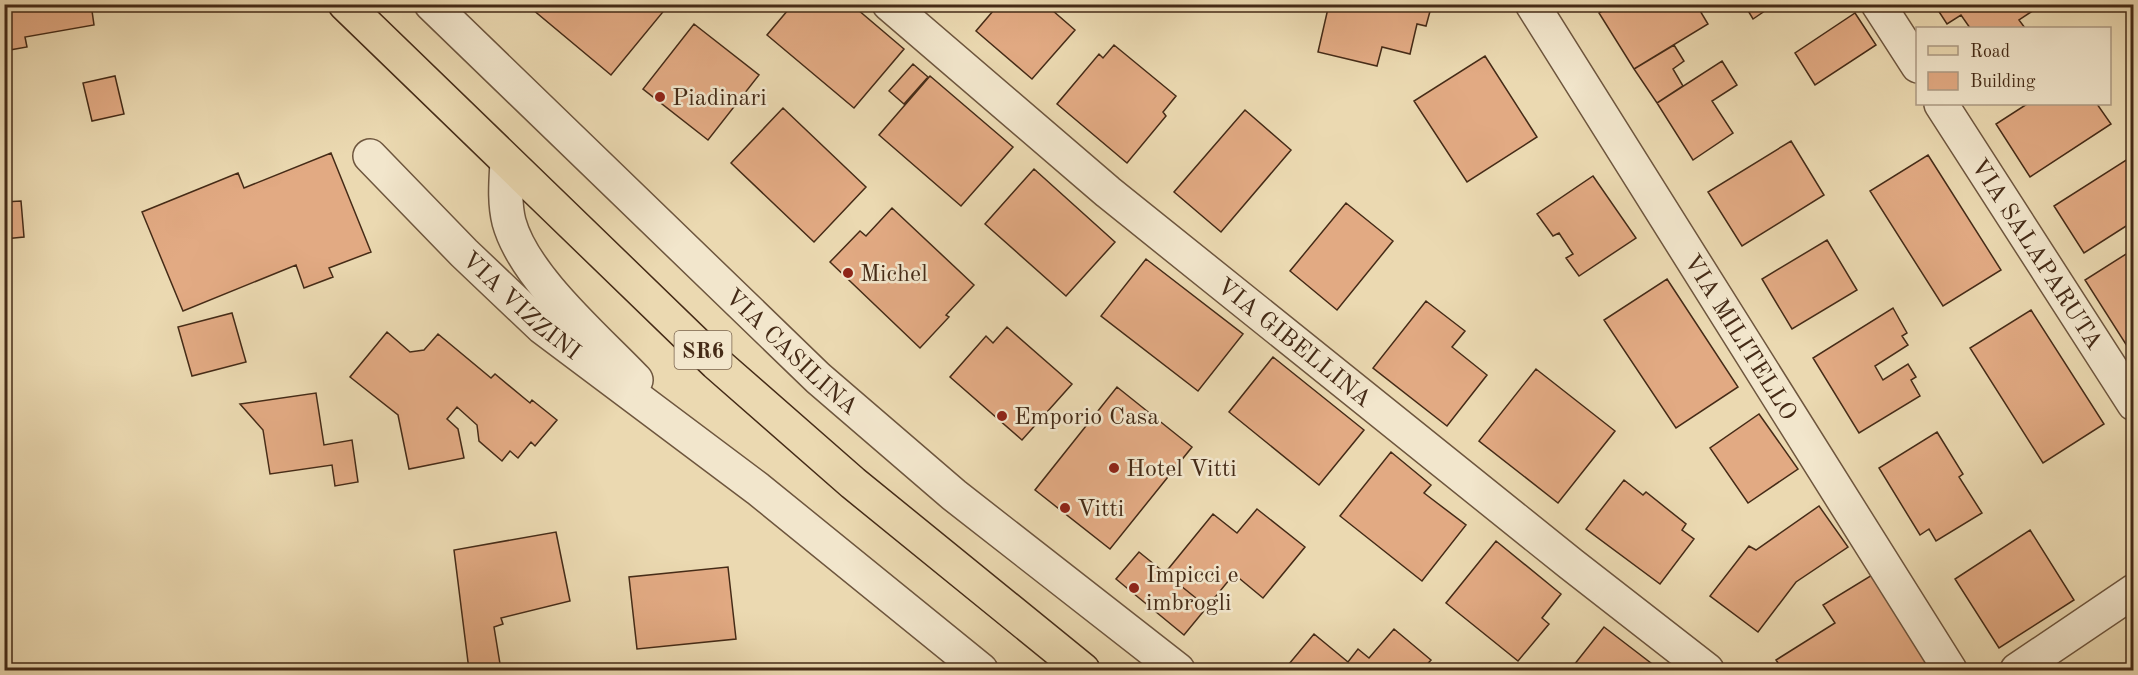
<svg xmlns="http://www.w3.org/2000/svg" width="2138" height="675" font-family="'Old Standard TT',serif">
<rect width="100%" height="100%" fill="#ebd9b1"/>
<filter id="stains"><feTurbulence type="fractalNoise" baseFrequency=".00333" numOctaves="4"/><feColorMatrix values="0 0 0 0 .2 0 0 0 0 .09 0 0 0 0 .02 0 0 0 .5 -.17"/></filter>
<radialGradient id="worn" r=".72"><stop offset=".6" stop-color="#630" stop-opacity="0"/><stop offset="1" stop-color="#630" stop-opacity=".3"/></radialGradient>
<path fill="#e2aa83" stroke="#452b17" stroke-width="1.5" d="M4,4H91L94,25L25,37L27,47L4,51Z
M526,4H663L667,7L611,75Z
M793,4H851L904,49L854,108L767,35Z
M999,4H1045L1075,30L1032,79L976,31Z
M1329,4H1432L1426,26L1417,24L1410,54L1382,47L1377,66L1318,52Z
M1613,4H1696L1708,24L1634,69L1599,13Z
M1744,4H1775L1753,19Z
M1934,4H2043L2019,20L2025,28H1970L1961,15L1947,24Z
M1855,13L1876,45L1815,85L1795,53Z
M694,24L759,75L708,140L643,89Z
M1114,45L1176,96L1163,112L1166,116L1127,163L1057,104L1099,54L1103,58Z
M1674,45L1684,61L1673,69L1683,86L1657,103L1634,69Z
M1485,56L1537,137L1467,182L1414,101Z
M1722,61L1737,85L1712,101L1733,133L1693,160L1657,103Z
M913,64L928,77L904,104L889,91Z
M115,76L124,114L92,121L83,83Z
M930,76L1013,147L961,206L879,135Z
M2027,104H2097L2111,124L2030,177L1996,124Z
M783,108L866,187L814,242L731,163Z
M1245,110L1291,150L1221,232L1174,192Z
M1791,141L1824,195L1742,246L1708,192Z
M331,153L371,252L329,268L333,277L304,288L296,265L183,311L142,212L238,173L244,188Z
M1928,155L2001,270L1943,306L1870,191Z
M2134,155V221L2084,253L2054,206Z
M1034,169L1115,242L1066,296L985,224Z
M1593,176L1636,238L1579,276L1566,258L1573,254L1559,233L1553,236L1537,214Z
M21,201L24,237L4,239V202Z
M1346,203L1393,241L1337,310L1290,271Z
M892,208L974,285L946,315L949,317L920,348L830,262L860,231L866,236Z
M1827,240L1857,290L1792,329L1762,279Z
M2134,249V357L2085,280Z
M1146,259L1243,334L1198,391L1101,316Z
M1667,279L1738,387L1676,428L1604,320Z
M1426,301L1465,331L1452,347L1487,375L1447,426L1373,368Z
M1893,308L1907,333L1902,336L1908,345L1875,366L1883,380L1908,364L1916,377L1911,380L1920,396L1859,433L1813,358Z
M2031,310L2104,424L2043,463L1970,348Z
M232,313L246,362L192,376L178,327Z
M1007,327L1072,384L1022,440L950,377L986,336L993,343Z
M387,332L410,352L424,350L438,334L491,378L495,374L530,403L532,400L557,420L535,446L531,442L518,458L510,451L502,461L479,441L477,425L457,407L447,419L458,429L464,458L409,469L398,415L350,377Z
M1273,357L1364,430L1319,485L1229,412Z
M1536,369L1615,431L1558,503L1479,441Z
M1117,387L1192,447L1110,549L1035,490Z
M316,393L324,445L352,440L358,482L335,486L332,465L270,474L263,430L240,404Z
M1759,414L1798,469L1748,503L1710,448Z
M1937,432L1963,474L1959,477L1982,513L1936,541L1929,529L1920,535L1879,468Z
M1391,452L1431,485L1424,493L1466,525L1422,581L1340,516Z
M1624,480L1643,495L1646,492L1686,524L1682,530L1694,539L1660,584L1586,529Z
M1819,506L1848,547L1796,582L1758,632L1710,596L1749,546L1756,550Z
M1257,509L1305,547L1263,598L1234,574L1207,607L1165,573L1213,514L1237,533Z
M2030,530L2074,600L1999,648L1955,579Z
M556,532L570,601L501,618L503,624L494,627L501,670H469L454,550Z
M1496,541L1561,594L1542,618L1549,624L1518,661L1446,603Z
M1139,552L1207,607L1184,635L1116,579Z
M728,567L736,639L637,649L629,577Z
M1877,572L1932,670H1783L1776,660L1835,623L1823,605Z
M1604,627L1660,670H1570Z
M1394,629L1431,660L1422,670H1284L1314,634L1348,662L1358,649L1369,658Z"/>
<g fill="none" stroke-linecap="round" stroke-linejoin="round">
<g stroke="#6e563e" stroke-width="36">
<g id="street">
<path id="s1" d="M431,4L818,378L954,495L1178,670"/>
<path id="s2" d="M889,4L1108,192L1571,564L1707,670"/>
<path id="s3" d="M1532,4L1950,670"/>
<path d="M1878,4L1918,66"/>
<path id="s4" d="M1941,104L2134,404"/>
<path id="s5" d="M370,156L464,253L542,327L758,489L981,670"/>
<path d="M507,162C506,181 504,202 509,222C524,277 596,338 636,380"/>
<path d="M2017,670L2134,591"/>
</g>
</g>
<g stroke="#452b17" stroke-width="36">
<path id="primary" d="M345,4L716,363L853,483L1083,670"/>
</g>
<use href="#street" stroke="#f2e6cc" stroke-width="33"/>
<use href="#primary" stroke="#ebd9b1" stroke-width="33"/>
</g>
<g fill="#8f2418" stroke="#f2e6cc" stroke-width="2">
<circle cx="660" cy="97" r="6"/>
<circle cx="848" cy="273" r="6"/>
<circle cx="1002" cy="416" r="6"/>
<circle cx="1114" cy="468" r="6"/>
<circle cx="1065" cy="508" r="6"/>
<circle cx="1134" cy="588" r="6"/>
</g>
<g text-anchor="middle" stroke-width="5" stroke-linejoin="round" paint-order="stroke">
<rect fill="#f2e6cc" stroke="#79634d" stroke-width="1.5" x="674.5" y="331" width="57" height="38" rx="4.5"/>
<g font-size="22" font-weight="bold" fill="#452b17">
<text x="703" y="358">SR6</text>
</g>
<g font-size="24" fill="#452b17" stroke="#f2e6cc" text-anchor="start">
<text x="672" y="105">Piadinari</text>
<text x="860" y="281">Michel</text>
<text x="1014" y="424">Emporio Casa</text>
<text x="1126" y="476">Hotel Vitti</text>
<text x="1077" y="516">Vitti</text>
<text x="1146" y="582">Impicci e<tspan x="1146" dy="28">imbrogli</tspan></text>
</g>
<g font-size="24" fill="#452b17" stroke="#f2e6cc">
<text dy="8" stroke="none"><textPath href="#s4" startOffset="178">VIA SALAPARUTA</textPath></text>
<text dy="8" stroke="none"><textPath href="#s5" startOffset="213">VIA VIZZINI</textPath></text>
<text dy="8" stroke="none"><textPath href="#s3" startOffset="393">VIA MILITELLO</textPath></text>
<text dy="8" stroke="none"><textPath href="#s2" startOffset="528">VIA GIBELLINA</textPath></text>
<text dy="8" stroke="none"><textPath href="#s1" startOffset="501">VIA CASILINA</textPath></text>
</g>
</g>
<rect width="2138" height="675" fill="none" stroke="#ebd9b1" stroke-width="24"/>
<rect x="6" y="6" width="2126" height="663" fill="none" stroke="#452b17" stroke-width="3"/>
<rect x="12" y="12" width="2114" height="651" fill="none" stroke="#452b17" stroke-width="1.5"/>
<rect x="1916" y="27" width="195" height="78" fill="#f2e6cc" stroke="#ad9b84" stroke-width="1.5"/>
<rect x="1928" y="46" width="30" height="9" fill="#ebd9b1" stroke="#ad9b84" stroke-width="1.5"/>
<text x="1970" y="57" font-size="18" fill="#452b17">Road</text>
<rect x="1928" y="72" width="30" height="18" fill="#e2aa83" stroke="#ad9b84" stroke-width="1.5"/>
<text x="1970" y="87" font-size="18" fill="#452b17">Building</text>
<rect width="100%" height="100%" filter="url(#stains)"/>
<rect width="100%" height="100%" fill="url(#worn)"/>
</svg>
